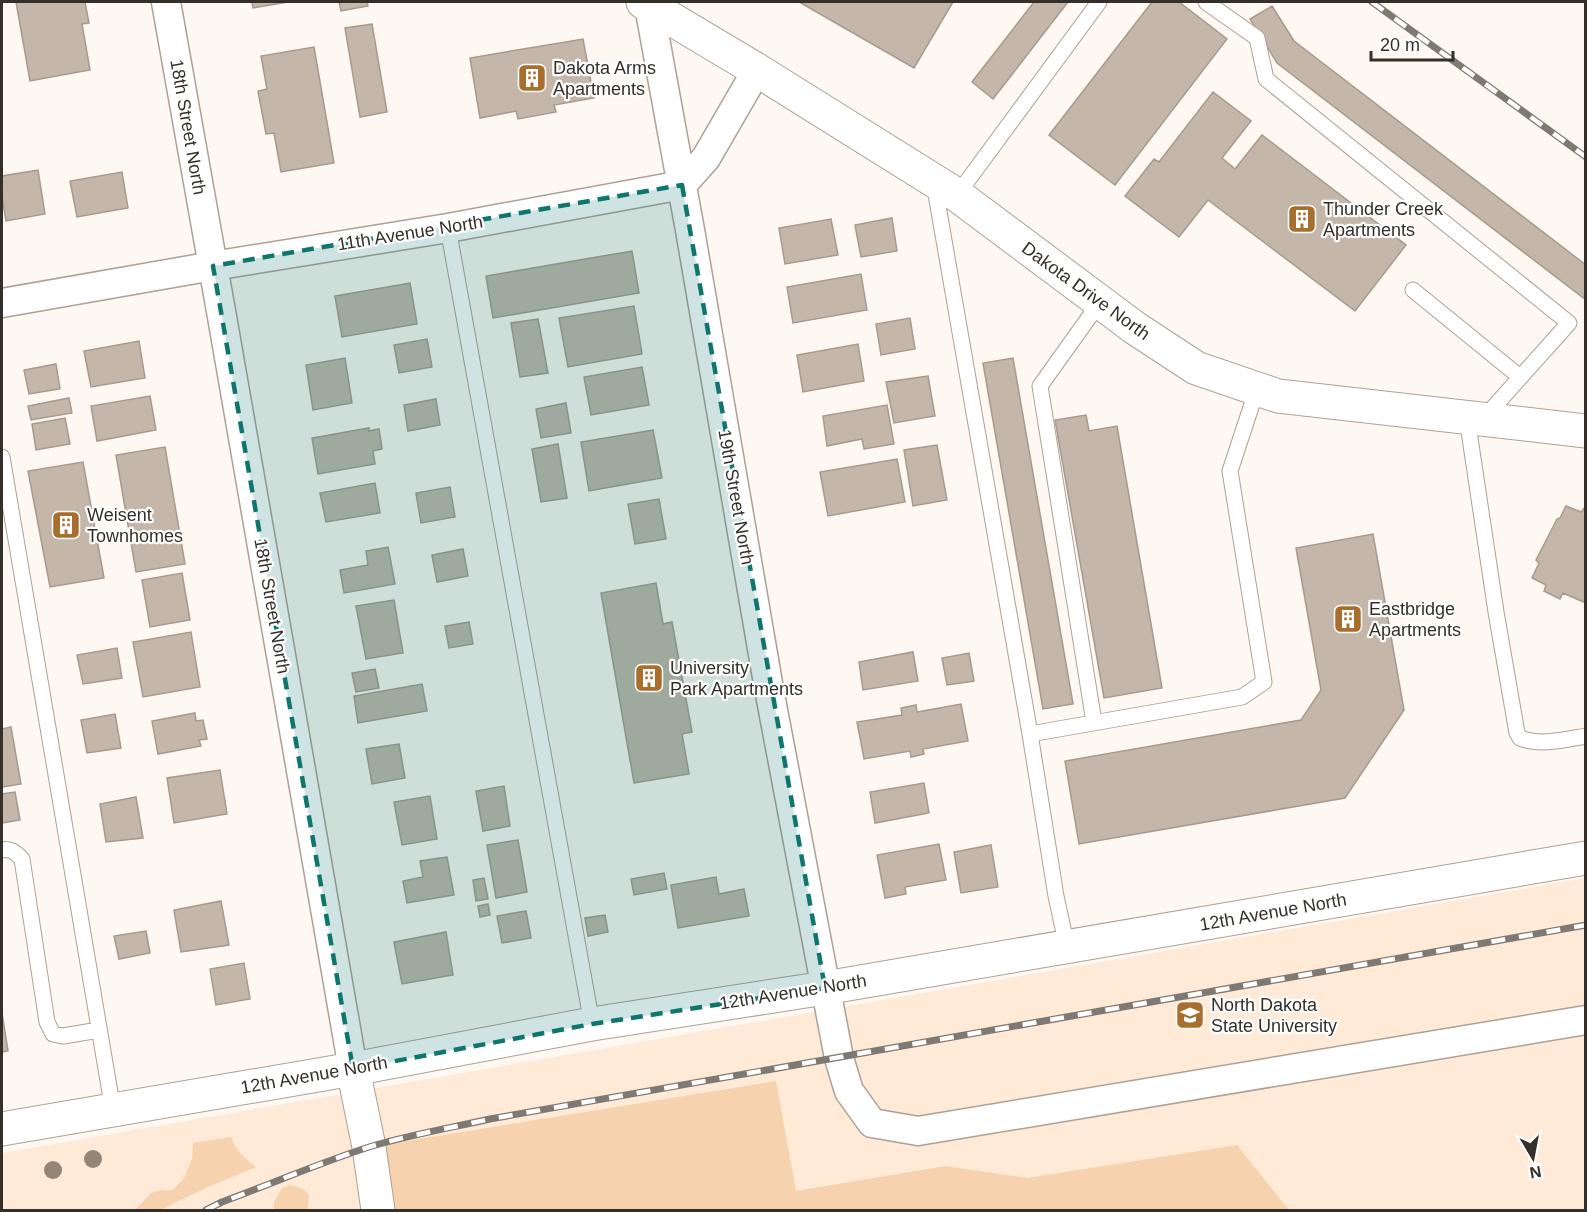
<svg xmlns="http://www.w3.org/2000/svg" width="1587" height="1212" font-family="Arial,sans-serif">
<rect width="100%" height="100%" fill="#fef8f3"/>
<path fill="#ffead7" d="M1585,878V1210H2V1153Z"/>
<path fill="#f7d2af" d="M776,1081L796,1191L946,1166L1027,1178L1237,1145L1289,1210H378L369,1147Z
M231,1137C237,1152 243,1157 256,1167L206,1188L160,1210H135L151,1193L161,1190L167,1191L174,1189L184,1178L192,1159L193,1143Z
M291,1185L303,1189L309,1195L308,1210H274V1202L282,1188Z"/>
<path fill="#c4b7aa" stroke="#a7998d" stroke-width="1.5" d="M16,2H85L89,23L82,24L90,70L30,81Z
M252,2H288L253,8Z
M339,2H367L368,6L341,11Z
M799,2H953L914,68Z
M1034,2H1068L993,99L972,82Z
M1152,2H1179L1227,39L1115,185L1049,135Z
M1272,6L1294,41L1586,265V300L1277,63L1250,19Z
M372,24L387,112L360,117L345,28Z
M583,39L594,98L554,105L556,112L518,119L516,111L480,118L470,58Z
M314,47L334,163L281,172L274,133L266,134L258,91L267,89L261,56Z
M1213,92L1251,121L1222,158L1235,169L1262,135L1406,245L1355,311L1208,200L1179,237L1125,196L1154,159L1159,162Z
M38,170L45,214L6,221L2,197V176Z
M122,172L128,208L77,217L70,181Z
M892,218L897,251L861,257L855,225Z
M831,219L838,255L785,264L779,228Z
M632,251L639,293L493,318L486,276Z
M861,274L867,310L793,323L787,287Z
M410,283L417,324L342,337L335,296Z
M634,306L642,354L568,367L559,318Z
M910,318L915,349L881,355L876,324Z
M538,319L548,373L520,377L511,323Z
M427,339L432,367L399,373L394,345Z
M139,341L145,378L91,387L84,351Z
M858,344L864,381L803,392L797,355Z
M345,358L352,403L313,410L306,365Z
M1013,358L1073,704L1043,709L983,363Z
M56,364L60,389L29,394L24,370Z
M642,367L649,405L591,415L584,377Z
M928,376L935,416L894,423L886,382Z
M150,396L156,430L97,441L91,406Z
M69,398L72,413L31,420L28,406Z
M436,399L440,425L408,431L404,405Z
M566,403L571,433L541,438L536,409Z
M887,405L894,444L864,449L862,439L827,446L823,416Z
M1086,415L1089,431L1117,426L1162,688L1104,698L1055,420Z
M65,418L70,444L36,450L32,424Z
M369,428V431L379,429L382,449L373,451L375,464L318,474L312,438Z
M653,430L662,478L589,491L581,442Z
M558,444L567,498L541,502L532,449Z
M937,445L947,500L913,506L904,450Z
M165,447L185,564L136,572L116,455Z
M897,459L905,502L828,516L820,472Z
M83,462L104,578L50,587L28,471Z
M375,483L380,513L326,522L320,493Z
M450,487L455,517L421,523L416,493Z
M659,499L666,539L635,544L628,504Z
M1566,506L1581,512L1586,506V603L1563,593L1560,599L1544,591L1546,585L1532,578L1539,563L1536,560L1557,519L1560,518Z
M1373,534L1404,710L1345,798L1079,844L1065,761L1301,720L1321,690L1296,548Z
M388,547L395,584L344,593L340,570L368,565L366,551Z
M463,549L468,576L437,582L432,555Z
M182,573L190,620L150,627L142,580Z
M656,583L663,624L672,622L692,732L682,734L689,774L634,783L601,593Z
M394,600L403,653L366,659L356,606Z
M469,622L473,644L449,648L445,626Z
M191,632L200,687L143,697L133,642Z
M117,648L122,678L83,684L77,655Z
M913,652L918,681L863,690L859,662Z
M969,653L974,681L947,685L942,658Z
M375,669L379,688L356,692L352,673Z
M422,684L427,711L358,723L354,696Z
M961,704L968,741L923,749L924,754L911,757L910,751L864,759L857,722L902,715L901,708L916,705L917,712Z
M195,713L196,721L203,720L207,739L199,740L201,746L158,754L152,721Z
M115,714L121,748L87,753L81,720Z
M11,727L21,784L2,787V729Z
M399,744L405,778L372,784L366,749Z
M220,770L227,814L174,823L167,778Z
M924,783L929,813L875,823L870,792Z
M504,786L510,826L483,831L476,791Z
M15,792L20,820L2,823V794Z
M430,796L437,839L402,845L394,802Z
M136,797L143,838L106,842L100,804Z
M518,840L527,892L496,898L487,845Z
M939,844L946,880L905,887L906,894L885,898L877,855Z
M991,845L998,887L961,893L954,852Z
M447,857L454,895L407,903L403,881L423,877L420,861Z
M664,873L667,889L634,895L631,879Z
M716,877L719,894L744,889L749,916L678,928L671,885Z
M484,878L488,899L476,901L473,880Z
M221,901L229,945L181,952L174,910Z
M488,904L490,915L480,917L478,906Z
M526,911L531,938L502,943L497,916Z
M605,915L608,932L588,936L585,918Z
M146,931L150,953L119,959L114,936Z
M446,932L453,975L402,984L394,942Z
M244,963L250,999L216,1005L210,969Z
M2,1013L8,1051L2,1052Z"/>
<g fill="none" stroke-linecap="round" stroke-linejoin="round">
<g stroke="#aea094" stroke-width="17">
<path id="service" d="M1206,2L1257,38L1266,79L1569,323L1484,418
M934,183L1030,734L1056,896L1067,947
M957,195L1099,2
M448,228L592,1024
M1413,290L1520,377
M1467,418L1496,612L1517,733L1520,738C1541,746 1563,740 1586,736
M2,457L113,1110
M1094,722L1040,386L1100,302
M1030,734L1242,697L1264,682L1230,471L1257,389
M2,850C11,848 16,853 22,859L47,1022L53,1034L63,1036L99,1030"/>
</g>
<g stroke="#aea094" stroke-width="31">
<path id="minor" d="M166,2L221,311L353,1069
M649,6L690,230L769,689L839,1058L849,1091L872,1123L918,1131L1586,1020
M2,303L213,266L448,228L682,185L706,158L757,70"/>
</g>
<g stroke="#aea094" stroke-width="35">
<path id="tertiary" d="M643,2L757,70L957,195L1135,328L1196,368L1278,396L1586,431
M353,1069L369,1147L378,1210"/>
</g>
<g stroke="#aea094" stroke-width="35">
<path id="secondary" d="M2,1129L353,1069L592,1024L825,988L1586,858"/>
</g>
<use href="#service" stroke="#fff" stroke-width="15"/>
<use href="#minor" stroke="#fff" stroke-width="28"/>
<use href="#tertiary" stroke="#fff" stroke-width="33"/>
<use href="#secondary" stroke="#fff" stroke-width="33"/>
<g stroke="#7f7974" stroke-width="7">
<path id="rail" d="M1372,2L1586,157
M206,1210L222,1202C271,1184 319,1163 369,1147C409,1135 450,1128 490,1119L1586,925"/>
</g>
<use href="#rail" stroke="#fff" stroke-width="4.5" stroke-dasharray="14" stroke-linecap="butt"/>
</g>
<g fill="#948576">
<circle cx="93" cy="1159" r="9"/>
<circle cx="53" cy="1170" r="9"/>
</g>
<path fill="#0f766e" fill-opacity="0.2" stroke="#0f766e" stroke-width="4.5" stroke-dasharray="12 8" stroke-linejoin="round" d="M682,185L825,988L592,1024L353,1069L213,266Z"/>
<defs>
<g id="building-square" transform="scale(1.5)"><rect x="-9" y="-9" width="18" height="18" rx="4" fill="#a86e2d" stroke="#fff"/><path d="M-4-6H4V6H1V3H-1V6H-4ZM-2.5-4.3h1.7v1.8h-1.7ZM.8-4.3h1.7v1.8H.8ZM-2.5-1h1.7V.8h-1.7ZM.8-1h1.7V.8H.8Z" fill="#fff"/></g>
<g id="university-square" transform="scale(1.5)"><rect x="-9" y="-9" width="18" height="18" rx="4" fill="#a86e2d" stroke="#fff"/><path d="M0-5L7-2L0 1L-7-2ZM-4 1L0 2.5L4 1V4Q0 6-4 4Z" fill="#fff"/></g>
</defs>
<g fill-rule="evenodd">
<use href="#building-square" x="532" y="78"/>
<use href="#building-square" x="1302" y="219"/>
<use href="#building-square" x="66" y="525"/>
<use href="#building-square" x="1348" y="619"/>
<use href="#building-square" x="649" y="678"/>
<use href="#university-square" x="1190" y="1015"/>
</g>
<g text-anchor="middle" stroke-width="4.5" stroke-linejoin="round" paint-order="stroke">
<g font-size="18" fill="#342f29" stroke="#fff" text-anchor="start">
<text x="553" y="74">Dakota Arms<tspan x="553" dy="21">Apartments</tspan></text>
<text x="1323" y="215">Thunder Creek<tspan x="1323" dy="21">Apartments</tspan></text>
<text x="87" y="521">Weisent<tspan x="87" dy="21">Townhomes</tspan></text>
<text x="1369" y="615">Eastbridge<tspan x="1369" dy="21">Apartments</tspan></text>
<text x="670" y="674">University<tspan x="670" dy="21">Park Apartments</tspan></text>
<text x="1211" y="1011">North Dakota<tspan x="1211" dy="21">State University</tspan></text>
</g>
<g font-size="18" fill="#342f29" stroke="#fff">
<text transform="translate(188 127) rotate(80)" y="6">18th Street North</text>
<text transform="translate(410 233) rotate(-9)" y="6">11th Avenue North</text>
<text transform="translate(1086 291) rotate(36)" y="6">Dakota Drive North</text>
<text transform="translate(736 497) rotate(80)" y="6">19th Street North</text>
<text transform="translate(272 606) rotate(80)" y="6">18th Street North</text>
<text transform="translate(1273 912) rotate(-10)" y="6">12th Avenue North</text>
<text transform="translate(793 992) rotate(-9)" y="6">12th Avenue North</text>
<text transform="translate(314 1075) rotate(-10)" y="6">12th Avenue North</text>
</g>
</g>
<rect width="1587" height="1212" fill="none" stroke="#342f29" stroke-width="6"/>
<g transform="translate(1533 1158) rotate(170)" stroke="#ffffff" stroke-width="4.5" paint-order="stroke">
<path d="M0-4.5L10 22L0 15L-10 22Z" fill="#342f29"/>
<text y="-9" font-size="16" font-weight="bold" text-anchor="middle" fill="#342f29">N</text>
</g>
<path d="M1371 51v9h82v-9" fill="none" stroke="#342f29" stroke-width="3"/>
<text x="1380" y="51" font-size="18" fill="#342f29" stroke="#ffffff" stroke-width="4.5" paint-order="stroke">20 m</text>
</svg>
